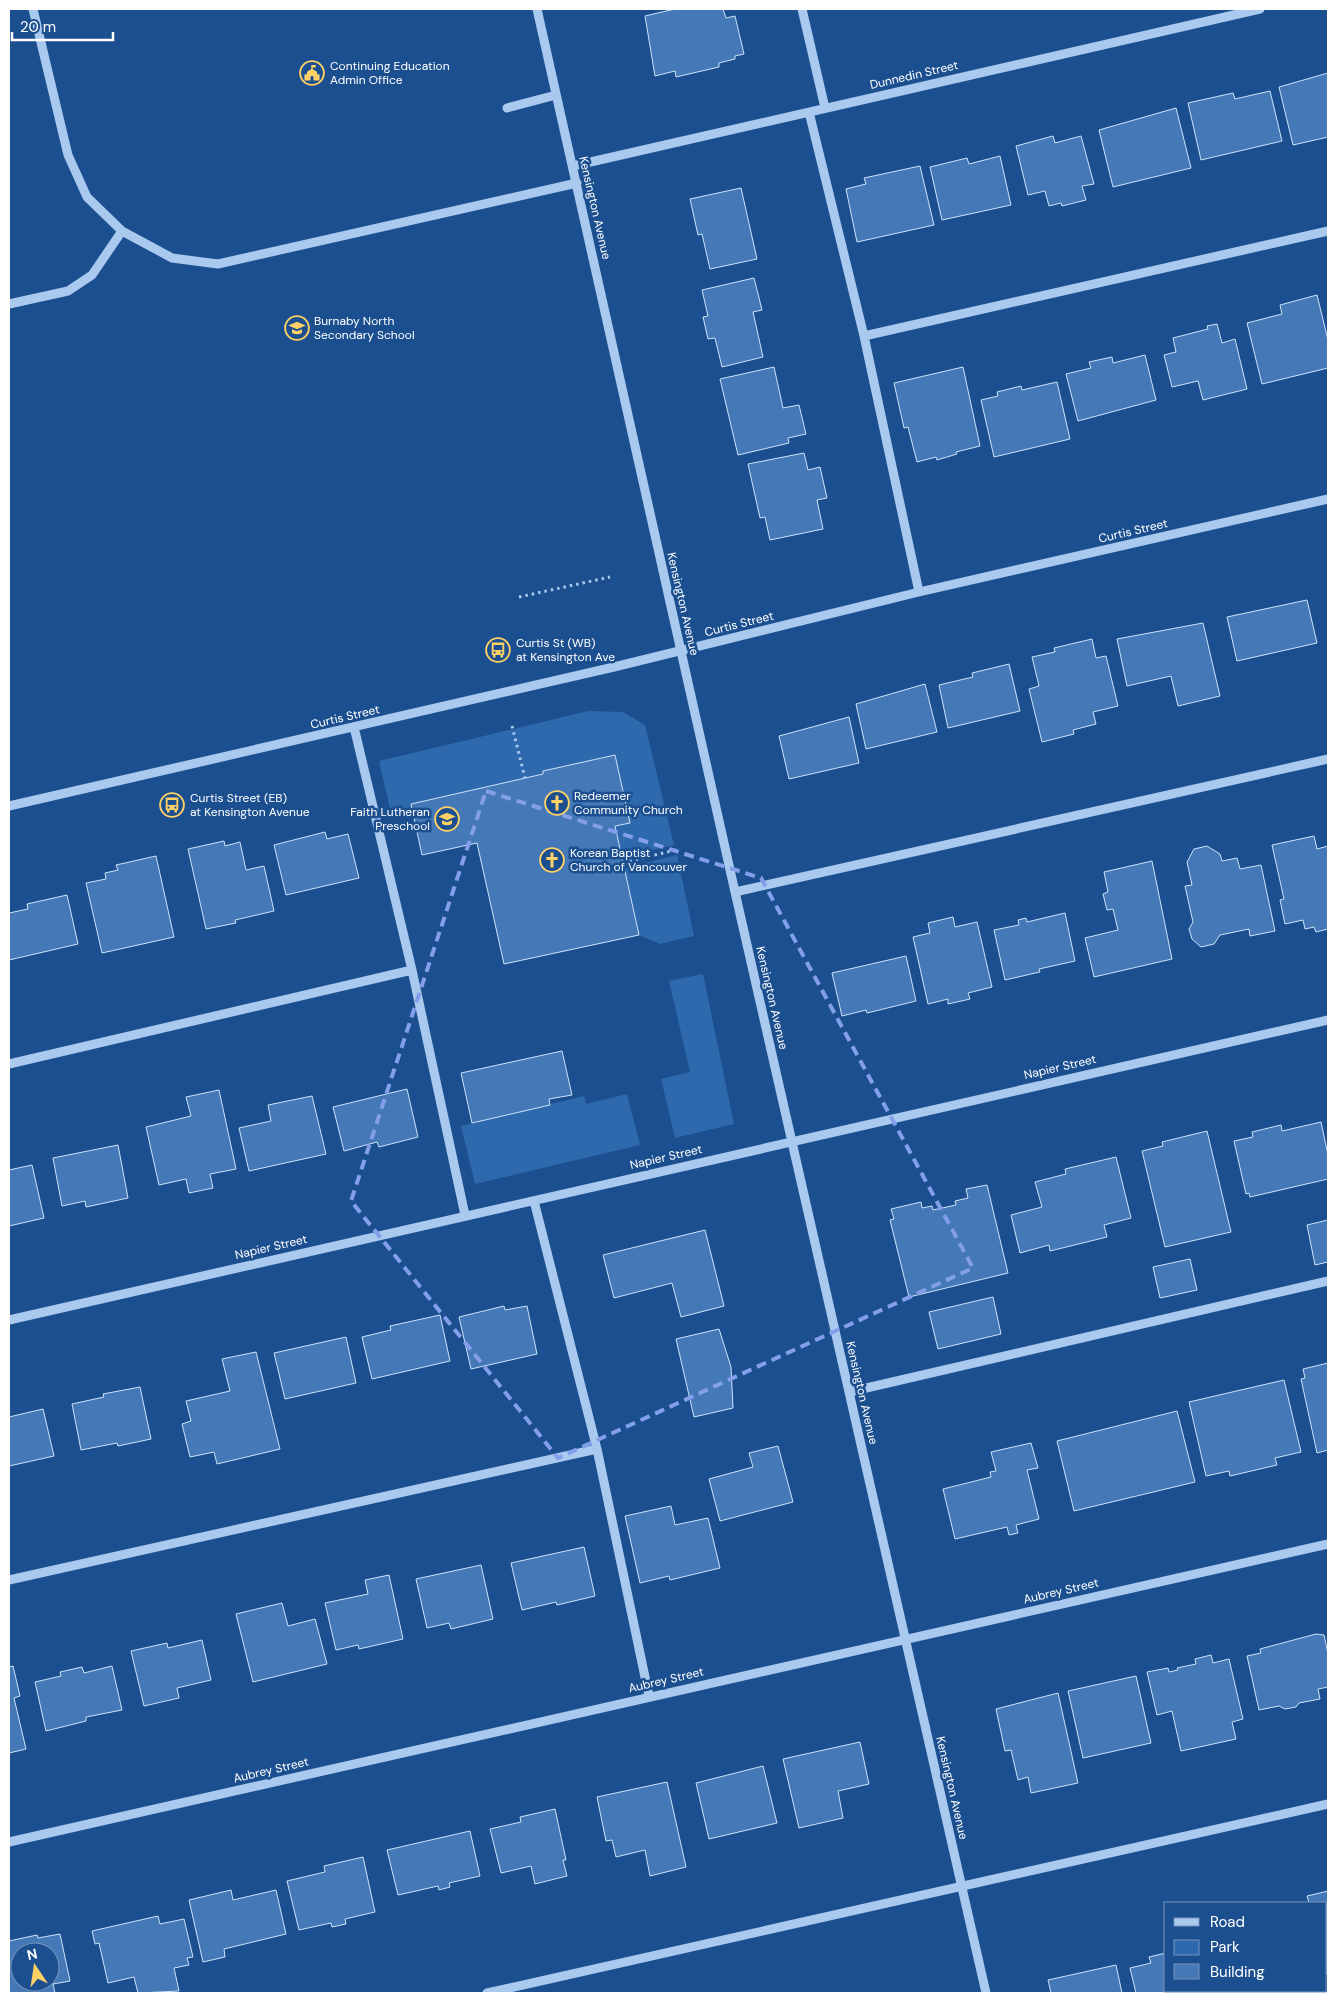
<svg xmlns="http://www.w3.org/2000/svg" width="1337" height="2002" font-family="'DM Sans',sans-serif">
<rect width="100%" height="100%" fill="#1b4f8f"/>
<path fill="#2e69ad" d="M588,711L623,712L645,725L674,845L622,858L615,826L630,823L615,755L543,771V774L411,804L412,808L391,813L379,761Z
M677,855L694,936L660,944L639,935L624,868Z
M703,974L734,1124L675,1138L661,1079L690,1072L669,981Z
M627,1094L640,1145L475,1184L461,1126L584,1096L586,1104Z"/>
<path fill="#4478b7" stroke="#cfe3fa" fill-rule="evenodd" d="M675,9H723L726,18L735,16L744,54L735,56V59L719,63V67L676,77L675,71L655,76L645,16Z
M1328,73V137L1293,145L1279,87Z
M1270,91L1282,141L1201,160L1188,103L1233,93L1235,99Z
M1176,108L1191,168L1113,187L1099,130Z
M1053,136L1055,143L1081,136L1094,184L1082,186L1086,200L1062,206L1061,203L1049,206L1045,191L1028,195L1016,146Z
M1000,156L1011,205L942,220L930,167L967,158L969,164Z
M920,166L934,225L857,242L846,189L866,184L864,178Z
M741,188L757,259L710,269L702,234L698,235L690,199Z
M754,278L762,310L753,312L763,357L722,367L715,338L708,339L703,317L708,316L702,290Z
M1317,295L1328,340V368L1262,384L1247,323L1282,314L1280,305Z
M1217,324L1222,343L1235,339L1247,389L1203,400L1198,381L1172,387L1164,355L1176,352L1173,338L1208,329L1207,326Z
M1145,355L1156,400L1078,421L1066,374L1091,368L1089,362L1112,357L1113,363Z
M774,367L783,408L799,405L806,434L788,438L789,443L738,455L720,379Z
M963,367L980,446L956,452L957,454L937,460L936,457L917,462L908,427L904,428L894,383Z
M1057,382L1070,439L994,457L981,400L998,396L997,392L1021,386L1022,390Z
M804,453L808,470L820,467L827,498L817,500L823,529L770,540L765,517L760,518L748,464Z
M1307,600L1317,643L1237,661L1227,617Z
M1203,623L1220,696L1178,706L1171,676L1127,686L1117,639Z
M1092,639L1096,658L1106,656L1118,706L1093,712L1096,724L1073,730L1074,734L1042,742L1029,689L1039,686L1032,657L1055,652L1054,648Z
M1009,664L1020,711L948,728L939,685L973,677L972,673Z
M925,684L937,732L866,749L856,704Z
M849,717L859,763L789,779L779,736Z
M615,755L630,823L615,826L639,935L504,964L477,843L422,855L411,804L543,774V771Z
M325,832L327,839L348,834L359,878L286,895L274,845Z
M1314,836L1317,849L1328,846V929L1316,932L1314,927L1305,929L1303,920L1285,924L1280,900L1284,899L1272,845Z
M224,841L225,846L240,842L246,870L264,866L274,911L235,920L236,923L206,929L188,849Z
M1207,846L1220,854L1222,861L1237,858L1240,869L1261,865L1275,931L1250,936L1249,929L1220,935L1214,944L1201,947L1192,939L1189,929L1193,922L1185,886L1192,885L1187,862L1194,849Z
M156,856L174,937L102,953L86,883L106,879L105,873L118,870L116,865Z
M1152,861L1172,959L1094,977L1085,938L1118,930L1113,909L1107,910L1103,894L1108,892L1104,872Z
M67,895L78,944L9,960V913L28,909L27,904Z
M1065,913L1075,961L1039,969L1040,972L1005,980L994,930L1019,925L1018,920L1026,918L1027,922Z
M953,917L955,927L977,922L992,987L968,993L970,999L948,1004V999L928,1004L913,937L930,933L928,923Z
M906,956L916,1001L867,1013L866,1010L842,1016L832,973Z
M562,1051L572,1095L549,1099L550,1105L472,1123L461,1073Z
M407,1089L418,1137L379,1147L377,1142L344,1151L333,1107Z
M219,1090L236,1169L210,1174L213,1188L189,1193L186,1179L159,1185L146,1127L191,1116L186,1097Z
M312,1096L326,1154L249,1171L239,1128L271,1121L268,1105Z
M1321,1122L1328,1155V1179L1250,1197L1249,1193L1246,1194L1234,1141L1253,1137L1252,1132L1281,1125L1282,1131Z
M1207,1131L1231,1232L1165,1247L1142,1151L1163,1146L1162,1142Z
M118,1145L128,1198L86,1207L85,1201L62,1206L53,1158Z
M1116,1157L1131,1218L1104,1225L1107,1237L1050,1251L1049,1245L1020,1253L1011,1215L1042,1207L1035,1182L1066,1174L1065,1169Z
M32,1165L44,1218L9,1226V1170Z
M987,1185L1008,1273L909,1297L890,1220L894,1219L891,1209L921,1202L922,1208L932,1206L933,1210L956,1205L955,1201L968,1198L966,1189Z
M1328,1220V1262L1315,1265L1307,1225Z
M705,1230L724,1306L681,1317L672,1283L614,1298L603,1255Z
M1190,1259L1197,1290L1160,1298L1153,1267Z
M993,1297L1001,1334L938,1349L929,1312Z
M504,1306L505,1310L527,1306L537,1354L471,1369L459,1317Z
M440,1315L450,1361L372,1379L362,1337L391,1330L390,1326Z
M719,1329L731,1367L733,1408L694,1417L676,1339Z
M346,1337L356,1383L285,1399L274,1353Z
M256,1352L280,1449L217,1464L214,1452L190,1457L182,1424L191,1421L186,1401L230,1391L222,1359Z
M1328,1363V1450L1317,1453L1301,1379L1305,1378L1303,1369Z
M1284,1380L1301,1452L1275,1458L1277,1465L1230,1476L1229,1471L1206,1476L1189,1402Z
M140,1387L151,1439L118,1446L117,1443L81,1450L72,1404L104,1397L103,1394Z
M43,1409L54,1456L9,1466V1417Z
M1177,1411L1195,1482L1074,1511L1057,1441Z
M1031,1443L1038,1468L1027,1470L1039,1519L1016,1525L1018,1533L1009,1535L1007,1527L955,1539L943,1489L991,1477L990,1472L996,1471L991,1452Z
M778,1446L793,1502L720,1521L709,1479L753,1467L749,1453Z
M671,1506L675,1525L708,1518L720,1568L670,1580L669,1576L640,1583L625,1516Z
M584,1547L595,1596L557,1605L556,1602L522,1610L511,1563Z
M481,1565L493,1619L451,1629L449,1623L427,1628L416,1579Z
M389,1575L403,1639L359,1649L358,1645L336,1650L325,1603L368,1594L365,1580Z
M282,1603L288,1626L315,1619L327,1664L253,1682L236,1614Z
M1316,1634L1324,1635L1328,1654V1687L1318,1689L1320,1699L1299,1703L1296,1707L1285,1709L1279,1706L1259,1710L1247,1656L1261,1653L1260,1649Z
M202,1640L211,1680L177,1688L179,1698L144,1706L131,1651L167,1643L168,1648Z
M1211,1655L1213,1663L1229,1659L1243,1719L1232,1722L1236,1739L1181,1751L1172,1711L1157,1715L1147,1672L1168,1668L1169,1672L1178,1670L1177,1668L1196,1664L1195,1659Z
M13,1666L20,1696L14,1698L26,1749L9,1753V1667Z
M112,1666L122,1710L86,1717V1721L46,1731L35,1682L61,1676L60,1672L82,1667L84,1673Z
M1136,1676L1151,1743L1083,1758L1068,1691Z
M1058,1693L1078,1783L1031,1793L1028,1777L1018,1780L1011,1750L1005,1751L996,1709Z
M860,1742L869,1784L838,1791L843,1818L799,1828L783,1759Z
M763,1766L777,1823L709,1839L696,1783Z
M667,1782L686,1867L650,1876L645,1850L616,1857L612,1840L606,1841L597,1797Z
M555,1809L566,1860H563L567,1876L535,1884L531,1866L501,1873L490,1829L521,1822L520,1817Z
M470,1831L480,1876L449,1883L450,1887L439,1890L438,1886L398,1895L387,1850Z
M363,1857L375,1912L345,1919L346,1924L332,1927L331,1923L299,1930L287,1881L325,1872L324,1866Z
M231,1890L233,1900L276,1890L286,1934L224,1949L225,1957L203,1962L189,1900Z
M1328,1891V1973L1326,1974V1903H1309L1307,1896Z
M158,1916L160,1924L184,1919L193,1957L187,1958L189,1965L174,1968L179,1991L138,1993L134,1977L108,1983L99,1943L95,1944L92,1931Z
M60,1934L70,1981L53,1984L55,1993H9V1941L37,1935L38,1938ZM20,1952H50V1982H20Z
M1166,1953V1991H1206L1207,1993H1136L1130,1968L1151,1963L1149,1957Z
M1116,1965L1122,1993H1051L1048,1980Z"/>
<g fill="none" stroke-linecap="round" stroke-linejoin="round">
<path stroke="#a9c9ee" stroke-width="3" stroke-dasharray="2.5 4" stroke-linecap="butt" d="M519,597L610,577
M512,726L525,778
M623,863L679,849"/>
<path stroke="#a9c9ee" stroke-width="9" d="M33,9L68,155L87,197L122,231L172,258L218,264L577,183
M537,9L735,892L986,1993
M802,9L825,108
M507,108L556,95
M809,112L864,336L919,592
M573,166L1260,9
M9,304L68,291L92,275L122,231
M864,336L1328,231
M354,727L412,970L465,1215
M9,806L614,667L919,592L1328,499
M735,892L1328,759
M9,1064L412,970
M534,1201L597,1449L649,1696
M9,1320L1328,1020
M849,1392L1328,1281
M9,1580L597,1449
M9,1842L1328,1544
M487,1993L1328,1804"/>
</g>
<path fill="none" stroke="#839eea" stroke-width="4" stroke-dasharray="10 6" stroke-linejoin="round" d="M486,791L761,878L973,1268L558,1458L351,1201Z"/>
<defs>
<g id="civic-ring" transform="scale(1.25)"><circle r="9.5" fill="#1b4f8f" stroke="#ffd166" stroke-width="1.5"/><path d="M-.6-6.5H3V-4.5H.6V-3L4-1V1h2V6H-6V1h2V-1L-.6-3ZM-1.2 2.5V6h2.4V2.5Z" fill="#ffd166"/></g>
<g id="school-ring" transform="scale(1.25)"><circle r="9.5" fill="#1b4f8f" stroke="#ffd166" stroke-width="1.5"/><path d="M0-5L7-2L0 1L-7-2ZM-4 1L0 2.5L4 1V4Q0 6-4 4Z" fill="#ffd166"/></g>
<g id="bus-ring" transform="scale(1.25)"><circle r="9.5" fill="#1b4f8f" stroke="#ffd166" stroke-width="1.5"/><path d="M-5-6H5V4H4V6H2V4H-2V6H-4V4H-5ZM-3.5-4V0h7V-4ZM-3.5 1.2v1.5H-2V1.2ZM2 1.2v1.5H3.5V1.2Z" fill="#ffd166"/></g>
<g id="church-ring" transform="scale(1.25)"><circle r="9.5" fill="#1b4f8f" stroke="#ffd166" stroke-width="1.5"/><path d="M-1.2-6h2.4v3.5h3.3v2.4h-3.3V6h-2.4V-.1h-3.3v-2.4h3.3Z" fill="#ffd166"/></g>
</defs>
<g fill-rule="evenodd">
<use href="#civic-ring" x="312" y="73"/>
<use href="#school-ring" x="297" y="328"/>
<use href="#bus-ring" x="498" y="650"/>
<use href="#church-ring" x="557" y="803"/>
<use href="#bus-ring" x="172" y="805"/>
<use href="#school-ring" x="447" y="819"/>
<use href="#church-ring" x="552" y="860"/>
</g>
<g text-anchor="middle" stroke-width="5" stroke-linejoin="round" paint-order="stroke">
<g font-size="12" fill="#fff" stroke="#1b4f8f" text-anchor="start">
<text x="330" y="70">Continuing Education<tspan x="330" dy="14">Admin Office</tspan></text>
<text x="314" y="325">Burnaby North<tspan x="314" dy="14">Secondary School</tspan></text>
<text x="516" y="647">Curtis St (WB)<tspan x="516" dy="14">at Kensington Ave</tspan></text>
<text x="574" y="800">Redeemer<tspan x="574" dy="14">Community Church</tspan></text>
<text x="190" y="802">Curtis Street (EB)<tspan x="190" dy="14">at Kensington Avenue</tspan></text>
<text x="430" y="816" text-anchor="end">Faith Lutheran<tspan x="430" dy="14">Preschool</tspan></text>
<text x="570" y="857">Korean Baptist<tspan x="570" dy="14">Church of Vancouver</tspan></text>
</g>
<g font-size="12" fill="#fff" stroke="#1b4f8f">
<text transform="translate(914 75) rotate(-13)" y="4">Dunnedin Street</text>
<text transform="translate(595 208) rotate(77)" y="4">Kensington Avenue</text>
<text transform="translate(1133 531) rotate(-13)" y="4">Curtis Street</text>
<text transform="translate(683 604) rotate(77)" y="4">Kensington Avenue</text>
<text transform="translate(739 624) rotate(-14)" y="4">Curtis Street</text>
<text transform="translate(345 717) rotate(-13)" y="4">Curtis Street</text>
<text transform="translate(772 998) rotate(77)" y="4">Kensington Avenue</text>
<text transform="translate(1060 1067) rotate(-13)" y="4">Napier Street</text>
<text transform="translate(666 1157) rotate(-13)" y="4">Napier Street</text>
<text transform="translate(271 1247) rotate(-13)" y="4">Napier Street</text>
<text transform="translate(862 1393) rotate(77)" y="4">Kensington Avenue</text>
<text transform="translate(1061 1591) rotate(-13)" y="4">Aubrey Street</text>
<text transform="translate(666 1680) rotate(-13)" y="4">Aubrey Street</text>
<text transform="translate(271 1770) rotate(-13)" y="4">Aubrey Street</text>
<text transform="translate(952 1788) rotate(77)" y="4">Kensington Avenue</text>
</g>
</g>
<rect width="1337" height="2002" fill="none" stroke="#ffffff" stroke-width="20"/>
<rect x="1164" y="1902" width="162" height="90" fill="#1b4f8f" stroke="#7695bc"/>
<rect x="1174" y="1918" width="25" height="8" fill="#a9c9ee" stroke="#7695bc"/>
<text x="1210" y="1927" font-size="15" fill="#ffffff">Road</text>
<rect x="1174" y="1940" width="25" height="15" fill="#2e69ad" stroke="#7695bc"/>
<text x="1210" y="1952" font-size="15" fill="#ffffff">Park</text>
<rect x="1174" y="1964" width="25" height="15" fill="#4478b7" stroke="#7695bc"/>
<text x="1210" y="1977" font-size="15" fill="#ffffff">Building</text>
<g transform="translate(35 1967) rotate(347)"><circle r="24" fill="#1b4f8f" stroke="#7695bc"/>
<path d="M0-4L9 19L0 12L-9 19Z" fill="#ffd166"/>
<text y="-8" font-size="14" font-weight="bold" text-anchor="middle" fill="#ffffff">N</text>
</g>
<path d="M12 32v8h101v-8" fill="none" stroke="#ffffff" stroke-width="2.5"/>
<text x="20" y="32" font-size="15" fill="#ffffff" stroke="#1b4f8f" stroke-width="4" paint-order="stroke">20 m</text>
</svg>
